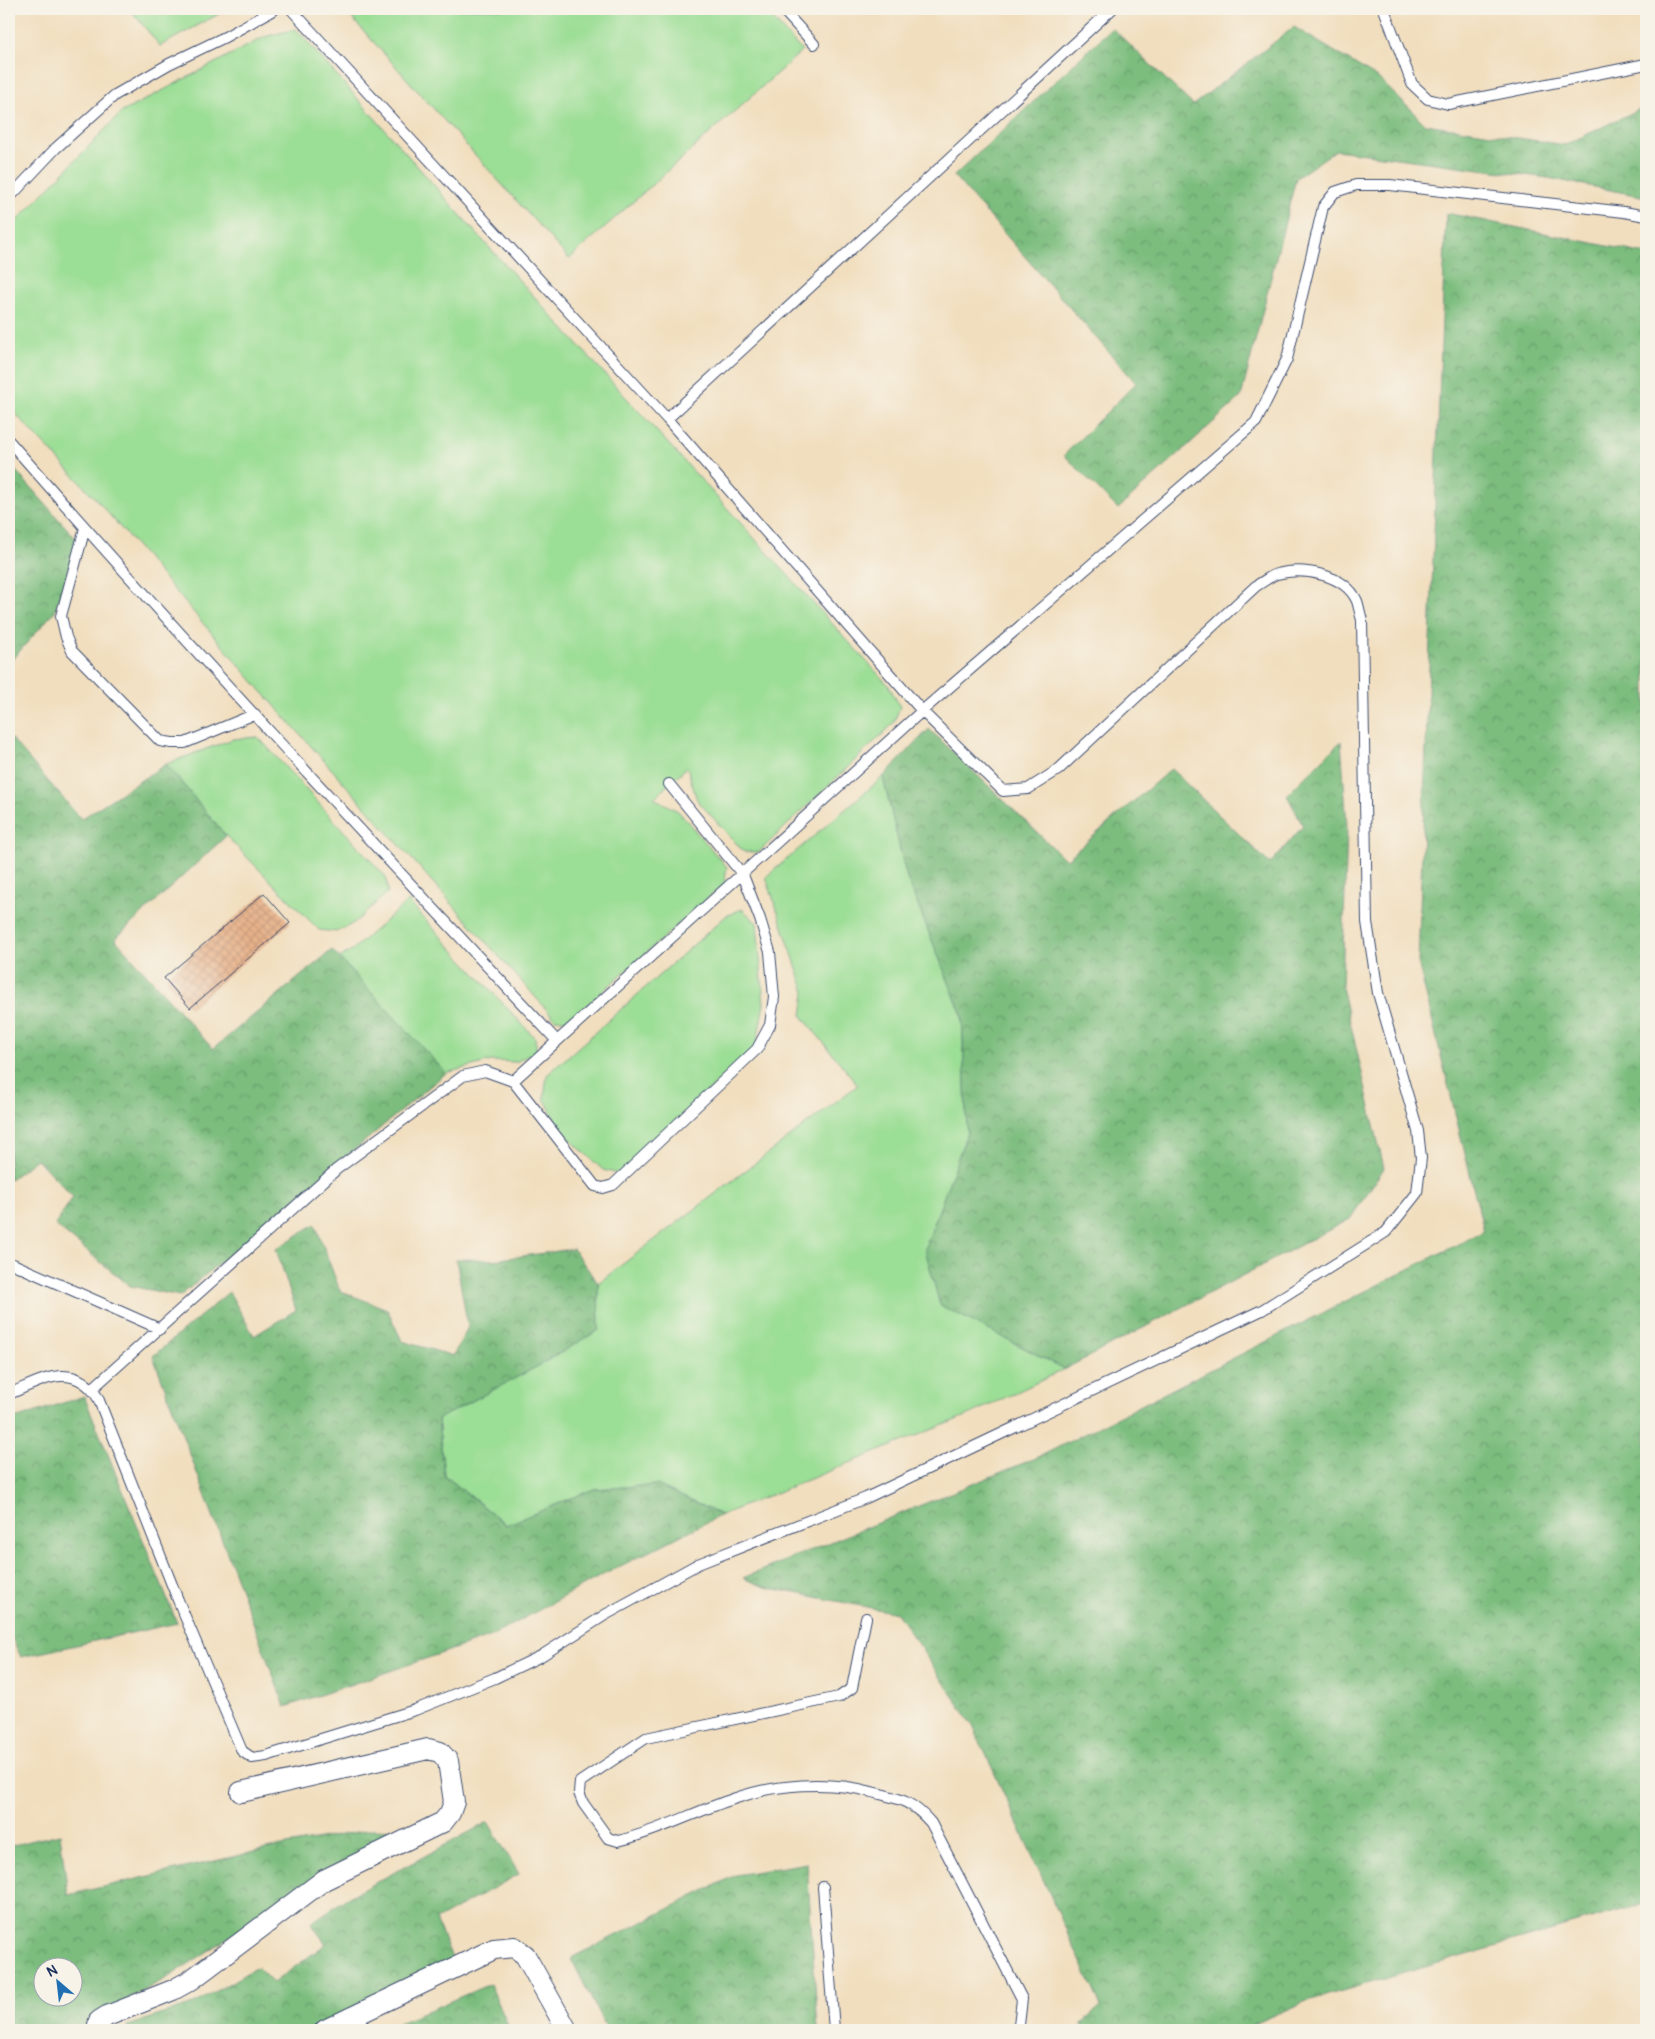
<svg xmlns="http://www.w3.org/2000/svg" width="1655" height="2039" font-family="Pangolin,sans-serif">
<defs>
<pattern id="forest-crowns" width="20" height="18" patternUnits="userSpaceOnUse" patternTransform="scale(1.25)"><rect width="20" height="18" fill="#7cbd7e"/><path d="M2 6a3 3 0 1 1 6 0M12 15a3 3 0 1 1 6 0" fill="none" stroke="#659a6a"/></pattern>
<pattern id="building-cross-hatch" width="8" height="8" patternUnits="userSpaceOnUse" patternTransform="scale(1.25)"><rect width="8" height="8" fill="#e7b28a"/><path d="M0 0l8 8M0 8l8-8" fill="none" stroke="#c6997a"/></pattern>
</defs>
<rect width="100%" height="100%" fill="#f7f3e8"/>
<filter id="ink" filterUnits="userSpaceOnUse"><feTurbulence type="fractalNoise" baseFrequency=".02" numOctaves="2"/><feDisplacementMap in="SourceGraphic" scale="10" xChannelSelector="R" yChannelSelector="G"/><feConvolveMatrix kernelMatrix="1 2 1 2 8 2 1 2 1" color-interpolation-filters="sRGB"/></filter>
<filter id="wash" filterUnits="userSpaceOnUse"><feTurbulence type="fractalNoise" baseFrequency=".0096" numOctaves="4" result="noise"/><feDisplacementMap in="SourceGraphic" scale="20" xChannelSelector="R" yChannelSelector="G"/><feGaussianBlur stdDeviation="1.12" result="paint"/><feColorMatrix in="noise" values="0 0 0 0 0 0 0 0 0 0 0 0 0 0 0 0 0 1.4 0 .05"/><feComposite in="paint" operator="in"/></filter>
<g filter="url(#wash)">
<rect width="100%" height="100%" fill="#f1debe"/>
<path fill="#9bde95" stroke="#5b867a" d="M130,9H228L160,46Z
M361,9H764L802,51L569,259L351,17Z
M296,29L478,235L889,686L900,707L893,724L759,852H744L697,800L687,767L654,798L678,811L727,867L724,884L569,1021L555,1019L258,687L95,498L9,407V229L122,112L264,37Z
M258,737L386,877L388,892L354,923L336,932L319,930L226,836L166,764L233,739Z
M883,777L907,878L962,1015L967,1133L925,1249L940,1305L1065,1369L973,1413L721,1515L657,1485L594,1489L507,1525L444,1475L438,1419L540,1365L599,1330L598,1283L858,1085L802,1016L805,992L766,877Z
M408,901L535,1038L537,1051L516,1062L491,1061L446,1073L339,958L351,951Z
M742,909L757,923L764,1004L756,1047L619,1174L603,1170L561,1131L544,1098L547,1075L726,916Z"/>
<path fill="url(#forest-crowns)" stroke="#4c766e" fill-rule="evenodd" d="M1294,27L1378,78L1425,124L1565,145L1646,106V197L1548,178L1336,150L1296,178L1241,397L1118,509L1064,455L1136,383L954,176L1112,28L1193,105Z
M1446,213L1646,254V1903L1304,2002L1239,2030H1084L1081,2024L1101,2006L972,1724L897,1613L765,1587L743,1578L1041,1456L1484,1231L1418,962Z
M9,463L78,541L55,611L9,663Z
M929,729L1066,860L1171,769L1270,864L1303,826L1287,795L1341,741L1347,826L1342,987L1384,1168L1350,1219L1065,1369L940,1305L925,1249L967,1133L962,1015L907,878L883,777Z
M9,736L81,819L166,764L226,836L115,939L213,1049L332,950L446,1073L180,1296L130,1286L55,1225L73,1197L37,1159L9,1180Z
M315,1224L340,1291L387,1309L402,1341L453,1356L468,1327L456,1259L493,1260L573,1249L598,1283L599,1330L540,1365L438,1419L444,1475L506,1525L594,1489L657,1485L721,1515L595,1579L492,1636L285,1707L153,1356L229,1292L254,1336L296,1310L276,1249Z
M84,1396L177,1623L21,1657L9,1632V1421Z
M488,1822L519,1874L436,1920L453,1960L309,2030H128L127,2026L196,2003L257,1967L273,1983L326,1944L311,1923L347,1898Z
M373,1829L397,1830L391,1846L280,1904L167,1978L93,2018L94,2030H9V1846L60,1834L68,1895L271,1848ZM42,1966H72V1996H42Z
M807,1863L818,2030H607L571,1958L736,1875Z
M490,1984L510,2030H383Z"/>
<g id="blocks">
<path fill="url(#building-cross-hatch)" d="M264,893L290,923L190,1008L164,978Z"/>
</g>
</g>
<g filter="url(#ink)">
<use href="#blocks" fill-opacity="0" stroke="#3b496c" stroke-width="1"/>
<g fill="none" stroke-linecap="round" stroke-linejoin="round">
<g stroke="#3b496c" stroke-width="12">
<path id="service" d="M782,9L814,44
M1384,9L1412,84L1428,99L1448,104L1646,64
M9,198L56,148L115,95L169,64L225,37L275,9
M667,419L1112,9
M9,441C187,645 372,843 557,1041
M85,528L61,616L66,637L72,651L160,741L172,743H185L255,714
M513,1081L922,711L1256,422L1287,359L1323,207L1335,192L1356,185H1390L1624,212L1646,216
M13,1264L160,1329
M92,1389L337,1169L463,1076L485,1071L513,1081L595,1186L603,1188L613,1185L757,1049L770,1025L774,997L770,952L760,919L743,875L669,784
M9,1394C42,1380 74,1360 98,1398L178,1600L242,1751L252,1758L266,1756L415,1710L495,1678L541,1656L605,1615L698,1564L866,1498L1262,1310L1386,1232L1417,1193L1421,1158L1418,1131L1378,993L1367,922L1362,620C1360,614 1359,607 1357,601C1345,574 1302,567 1277,574C1270,576 1263,582 1256,586L1058,770L1028,789L1003,791L922,711L667,419L291,9
M866,1618L852,1688L839,1697L646,1738L580,1782L579,1793L583,1803L608,1838L618,1841C657,1832 694,1812 733,1799C774,1784 829,1780 872,1792C900,1799 911,1800 931,1823L1022,1999L1019,2025L1016,2030
M823,1887L834,2030"/>
</g>
<g stroke="#3b496c" stroke-width="22">
<path id="minor" d="M100,2030L98,2025L99,2021L107,2016L173,1990L191,1980L324,1880L443,1822L450,1813L454,1802L448,1761L440,1752L428,1749L241,1792
M325,2030L494,1949L514,1947L525,1955L567,2030"/>
</g>
<use href="#service" stroke="#fff" stroke-width="10"/>
<use href="#minor" stroke="#fff" stroke-width="20"/>
</g>
</g>
<rect width="1655" height="2039" fill="none" stroke="#f7f3e8" stroke-width="30"/>
<g transform="translate(58 1982) rotate(332)"><circle r="24" fill="#f7f3e8" stroke="#9fa5b1"/>
<path d="M0-4L9 19L0 12L-9 19Z" fill="#1f6fb2"/>
<text y="-8" font-size="14" font-weight="bold" text-anchor="middle" fill="#1b2f5e">N</text>
</g>
</svg>
